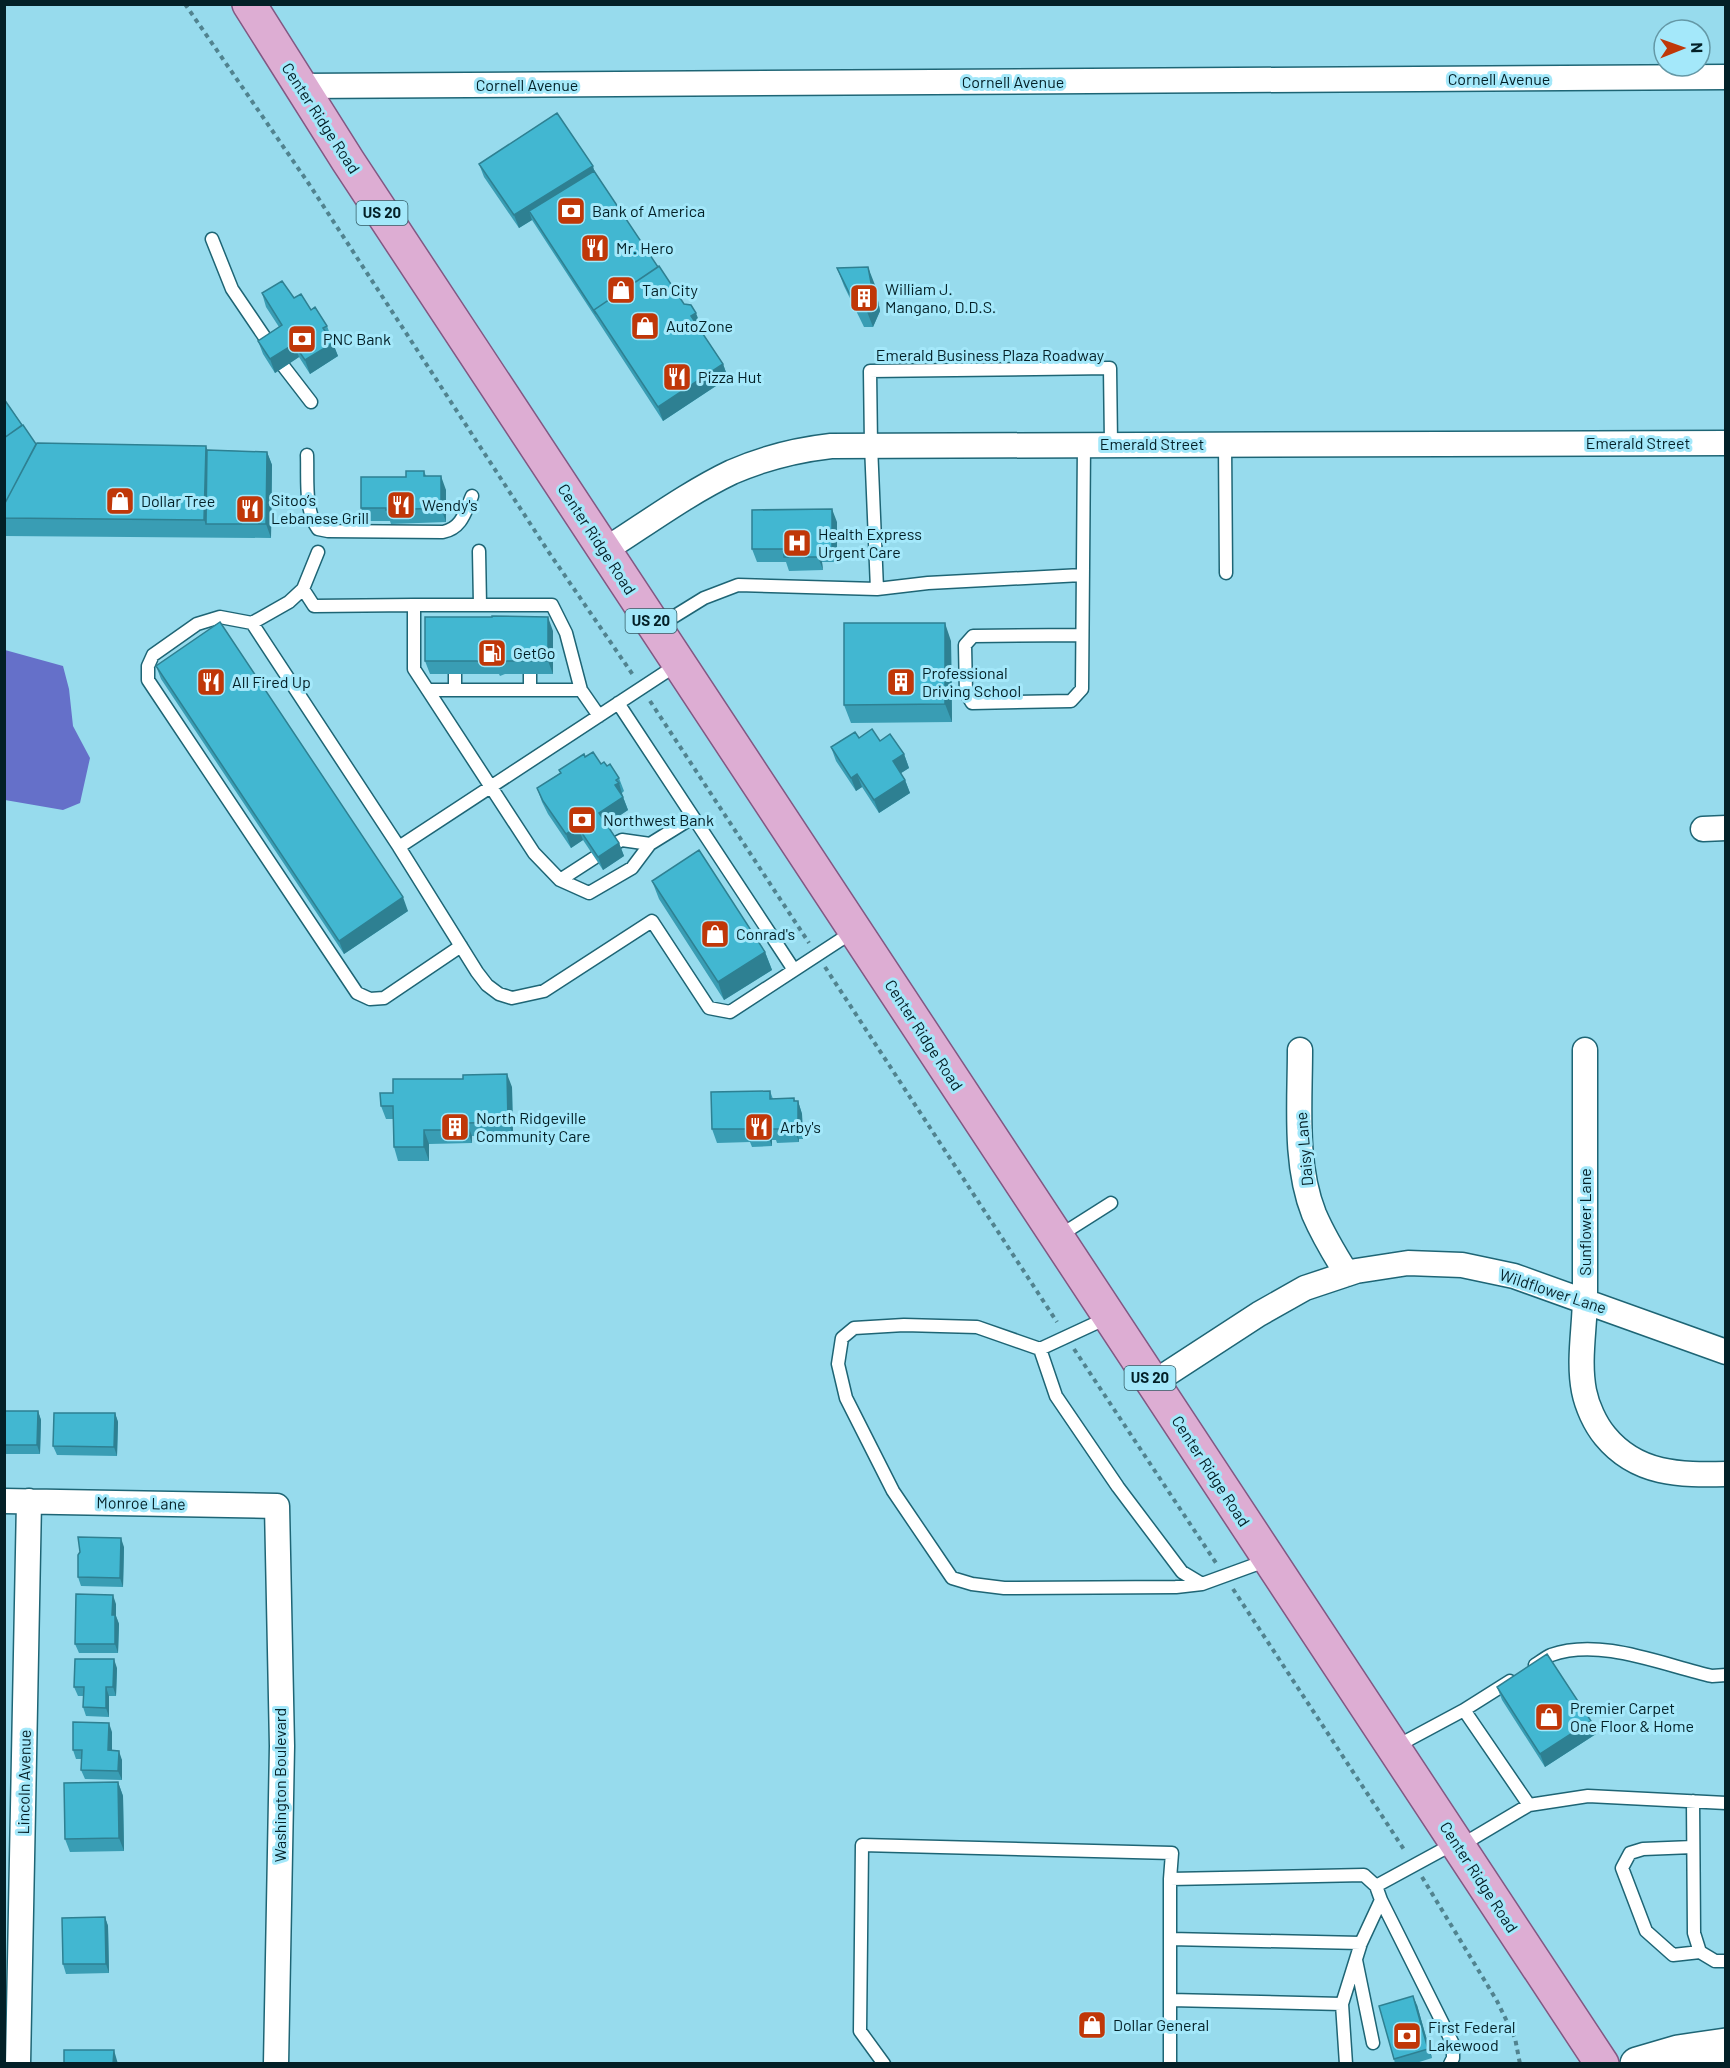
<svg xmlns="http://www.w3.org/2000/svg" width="1730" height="2068" font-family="Barlow,sans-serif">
<rect width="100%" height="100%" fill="#97dbed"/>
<path fill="#6570c9" d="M5,650L63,666L69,689L73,726L90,758L80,803L63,810L5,800Z"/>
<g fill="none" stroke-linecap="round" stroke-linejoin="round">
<g stroke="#1e6575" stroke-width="15">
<path id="lane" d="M212,239L232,289L272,348
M284,367L311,402
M1225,443L1226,573
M307,455C308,478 304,510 318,529L328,531L443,532C462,528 465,512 472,496
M479,551L480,605
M303,589L318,552
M877,589L871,445L870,371L1110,368L1111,443
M414,605H552L566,633L581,690H429
M252,623L289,602L303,589L314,606L414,605V669L534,853L560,880L589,893L632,868L650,844L692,818
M657,627L704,598L738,585L877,589L928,583L1082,575
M1082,635L973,636L965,645L966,693L972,703L1071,701L1082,689L1084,444
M678,664L399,847L477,972L487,985L499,994L512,998L544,991L652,921L709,1008L730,1012L854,931
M455,674V690
M530,674V690
M581,690L599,716
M618,703L794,970
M616,843L622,840L650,844
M399,847L252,623L220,617L197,624L153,655L148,666V680L357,993L370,999L384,998L461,946
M560,880L594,858
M1059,1236L1111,1203
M1109,1317L1040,1349L1056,1396L1118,1487L1182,1572L1202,1584L1268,1560
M1040,1349L977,1327L904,1325L854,1328L842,1338L838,1364L846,1398L893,1491L952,1578L972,1584L1004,1588L1176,1587L1202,1584
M1535,1665C1540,1662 1546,1657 1551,1655C1600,1637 1663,1665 1712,1676L1726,1675
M1464,1710L1510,1681
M1395,1747L1464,1710L1529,1805
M1693,1801L1694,1933L1700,1952L1715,1961H1726
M1460,1846L1529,1805L1588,1796L1726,1803
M1693,1847L1643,1849L1630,1853L1622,1868L1646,1931L1673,1955L1700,1952
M1381,1900L1453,2044V2058L1450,2064
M1170,1939L1361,1943
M1356,1960L1373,2043
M1170,2000L1342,2004
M884,2064L860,2031L862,1845L1172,1853L1170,1879
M1170,2064V1879L1364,1875L1376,1886L1455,1843
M1346,2064L1342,2004L1361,1943L1381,1900L1376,1886"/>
</g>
<g stroke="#1e6575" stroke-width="27">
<path id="street" d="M300,86L1726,77
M605,550C646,524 688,493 732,472C764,458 796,450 831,446L1726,443
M1703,829L1726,828
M1300,1050C1300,1103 1294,1164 1314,1214C1323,1235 1335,1255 1347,1274
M1585,1050C1585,1132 1585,1214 1585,1296C1585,1327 1578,1360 1584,1391C1587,1406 1595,1424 1605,1436C1637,1475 1680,1475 1726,1474
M1153,1383L1259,1314L1305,1288L1356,1271L1408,1263L1462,1265L1514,1276L1726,1352
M4,1501L277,1506L282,1746L276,2064
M18,2064L29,1501"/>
</g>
<g stroke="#1e6575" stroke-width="36">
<path id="secondary" d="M1637,2064L1678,2052L1726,2045"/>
</g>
<g stroke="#825883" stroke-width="36">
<path id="primary" d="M249,4L348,161L1602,2064"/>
</g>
<path stroke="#51838f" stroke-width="4" stroke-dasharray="4.5 4.5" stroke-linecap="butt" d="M185,4L309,184L548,551L633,675
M650,701L809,943
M825,967L1057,1322
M1074,1349L1216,1563
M1233,1589L1405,1851
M1422,1877L1497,2001L1515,2038L1520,2064"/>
<use href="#lane" stroke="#fff" stroke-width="12"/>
<use href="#street" stroke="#fff" stroke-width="24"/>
<use href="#secondary" stroke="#fff" stroke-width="33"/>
<use href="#primary" stroke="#ddadd3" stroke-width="33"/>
</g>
<path fill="#399db4" d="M479,164L594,171L658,267L684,304L701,326L699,328L723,364L728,378L663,421L532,220L519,228L484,177Z
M837,268L875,285L880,311L873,327H864L844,286Z
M262,293L294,298L311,310L327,326L332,339L331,340L338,356L310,374L299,357L275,373L263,354L258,341L279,327L266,307Z
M4,399L36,444L267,452L272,465L271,538L4,536Z
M424,471L426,476L446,490V522L391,524L390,521H366L361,508L406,477Z
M837,522V562H822L823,570L789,571L786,562H757L752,549Z
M553,631V674H505L500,676L499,674H430L425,661Z
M951,641L952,722L851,723L844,705Z
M156,666L408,911L344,954L161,679Z
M859,738L904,754L909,768L901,773L905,780L910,793L879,813L862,787L856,791L836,761L831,747Z
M585,757L607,766L619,778L624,791L622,793L623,797L628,810L607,824L619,843L624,856L603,870L583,840L571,848L548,814L542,802L537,788L560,773L559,770Z
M652,881L765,952L772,970L724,1000L659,899Z
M512,1087L513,1135L472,1136V1143L429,1144V1161H398L394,1147L393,1119H386L381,1106Z
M770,1091L773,1099L798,1101L802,1114L803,1139H799V1142L777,1143L776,1140H772V1146L752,1147L750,1142L717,1143L712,1129Z
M4,1411H38L41,1420L40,1454H4Z
M115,1413L118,1422L117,1456L57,1455L53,1446Z
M124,1547L123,1587L81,1586L78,1577L80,1552Z
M116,1604V1616L119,1624L118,1653H79L75,1644Z
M117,1668L116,1696H109V1717L86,1716L83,1707V1696H78L74,1687Z
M1497,1687L1591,1721L1596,1734L1545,1767L1502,1700Z
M112,1732V1750L122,1760V1780L85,1779L81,1770V1759H76L73,1750Z
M118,1782L123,1796L124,1851L70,1852L65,1839Z
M105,1917L108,1926L109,1973L66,1974L63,1964Z
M1417,2005L1432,2058L1413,2064H1395L1394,2059Z"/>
<path fill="#2e8092" d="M593,166L597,180L529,211L532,220L519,228L514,215Z
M868,267L875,285L880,311L873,327L866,309Z
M696,313L701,326L696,330L691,316Z
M333,343L338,356L310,374L305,360Z
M294,344L299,357L275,373L270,359Z
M723,364L728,378L663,421L658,407Z
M206,446L212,464L206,524L204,520Z
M267,452L272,465L271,538L266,524Z
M441,476L446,490V522L441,508Z
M832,509L837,522V562L832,548Z
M818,548L822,562L823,570L818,557Z
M548,617L553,631V674L548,661Z
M945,623L951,641L952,722L945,704Z
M904,754L909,768L898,775L893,761Z
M857,774L862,787L856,791L851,778Z
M905,780L910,793L879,813L874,800Z
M619,783L623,797L622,798L623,797L628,810L604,826L599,813L615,785Z
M578,827L583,840L571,848L566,834Z
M619,843L624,856L603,870L598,857Z
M403,897L408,911L344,954L339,941Z
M765,952L772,970L724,1000L718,982Z
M507,1074L512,1087L513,1135L508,1122Z
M794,1098L798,1108V1101L802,1114L803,1139L798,1126Z
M467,1123L472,1136V1143L467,1130Z
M767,1126L772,1140V1146L767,1133Z
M794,1126L799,1139V1142L794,1129Z
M424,1130L429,1144V1161L424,1147Z
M38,1411L41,1420L40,1454L37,1445Z
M115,1413L118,1422L117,1456L114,1447Z
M121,1538L124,1547L123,1587L120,1578Z
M113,1595L116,1604V1616L119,1624L118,1653L115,1644L112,1615Z
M114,1659L117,1668L116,1696L113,1687Z
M106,1687L109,1696V1717L106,1708Z
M1591,1721L1596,1734L1545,1767L1540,1754Z
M109,1723L112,1732V1759L108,1750Z
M119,1751L122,1760V1780L118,1771Z
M118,1782L123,1796L124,1851L119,1838Z
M105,1917L108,1926L109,1973L106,1964Z
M1413,1996L1417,2005L1432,2058L1428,2049Z
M114,2050L118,2064H113Z"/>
<path fill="#42b7d1" stroke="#2e8092" stroke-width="1.5" d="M557,113L593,166L514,215L479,164Z
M594,171L658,267L594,310L596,314L529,211Z
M659,266L684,304L691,305L696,313L691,316L723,364L658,407L594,310Z
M868,267L873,293L866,309H857L837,268Z
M282,281L294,298L301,294L311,310L315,307L327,326L323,328L333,343L305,360L294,344L270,359L258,341L282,325L262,293Z
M4,399L22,425L4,438Z
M23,425L36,444L4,505V438Z
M37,443L206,446L204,520L4,518V505Z
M207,450L267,452L266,524H206Z
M406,471H424V476H441V508L386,510V508H361V477H406Z
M832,509V548H818V557H784V549H752V510Z
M492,616L548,617V661H500L495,662V661H425V617H492Z
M220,622L403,897L339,941L156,666Z
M844,623H945V704L844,705Z
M872,729L880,741L890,734L904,754L893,761L905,780L874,800L857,774L851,778L831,747L855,732L859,738Z
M593,752L601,764L604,762L607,766L610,764L619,778L616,780L619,783L615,785L623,797L599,813L619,843L598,857L578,827L566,834L543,801L537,788L561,773L559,770L584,754L585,757Z
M699,850L765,952L718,982L652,881Z
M507,1074L508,1122L467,1123V1130H424V1147H394L393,1106H381L380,1093H393V1079H463V1075Z
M770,1091V1099L794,1098V1101H798V1126H794V1129H772V1126H767V1133H747V1129H712L711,1092Z
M4,1411H38L37,1445H4Z
M54,1413H115L114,1447L53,1446Z
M78,1537L121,1538L120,1578L78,1577V1555L80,1552Z
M76,1594L113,1595L112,1615H115V1644H75Z
M1547,1654L1591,1721L1540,1754L1497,1687Z
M75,1659H114L113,1687H106V1708L83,1707L84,1687H74Z
M73,1722L109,1723L108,1750L119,1751L118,1771L81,1770L82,1750H73Z
M118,1782L119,1838L65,1839L64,1783Z
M105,1917L106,1964H63L62,1918Z
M1413,1996L1428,2049L1394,2059L1379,2006Z
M64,2050H114L113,2064H64Z"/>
<defs>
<g id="bank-square" transform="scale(1.5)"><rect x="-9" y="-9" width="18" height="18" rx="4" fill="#c03708" stroke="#a4e8fa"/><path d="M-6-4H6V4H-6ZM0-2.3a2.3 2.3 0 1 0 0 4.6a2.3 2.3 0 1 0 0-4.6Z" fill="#fff"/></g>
<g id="restaurant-square" transform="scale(1.5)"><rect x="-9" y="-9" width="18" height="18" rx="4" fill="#c03708" stroke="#a4e8fa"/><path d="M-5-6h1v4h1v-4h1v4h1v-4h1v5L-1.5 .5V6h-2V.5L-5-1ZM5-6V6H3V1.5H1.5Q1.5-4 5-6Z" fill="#fff"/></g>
<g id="shop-square" transform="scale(1.5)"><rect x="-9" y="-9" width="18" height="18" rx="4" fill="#c03708" stroke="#a4e8fa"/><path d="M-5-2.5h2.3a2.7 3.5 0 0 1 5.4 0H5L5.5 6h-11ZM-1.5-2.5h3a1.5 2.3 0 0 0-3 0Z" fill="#fff"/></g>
<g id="building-square" transform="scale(1.5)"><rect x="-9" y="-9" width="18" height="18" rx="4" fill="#c03708" stroke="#a4e8fa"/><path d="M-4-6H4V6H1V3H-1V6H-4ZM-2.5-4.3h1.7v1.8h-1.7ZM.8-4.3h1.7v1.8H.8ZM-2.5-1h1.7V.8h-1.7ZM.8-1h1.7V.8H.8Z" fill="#fff"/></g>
<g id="hospital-square" transform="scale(1.5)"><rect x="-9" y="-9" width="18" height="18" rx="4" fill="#c03708" stroke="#a4e8fa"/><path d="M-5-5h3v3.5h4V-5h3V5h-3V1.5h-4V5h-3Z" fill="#fff"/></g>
<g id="fuel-square" transform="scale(1.5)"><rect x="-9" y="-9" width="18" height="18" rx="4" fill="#c03708" stroke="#a4e8fa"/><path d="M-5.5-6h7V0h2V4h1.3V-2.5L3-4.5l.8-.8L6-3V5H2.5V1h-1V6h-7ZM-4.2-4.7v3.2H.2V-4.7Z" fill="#fff"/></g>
</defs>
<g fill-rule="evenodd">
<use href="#bank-square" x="571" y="211"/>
<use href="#restaurant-square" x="595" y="248"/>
<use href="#shop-square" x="621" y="290"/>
<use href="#building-square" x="864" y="298"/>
<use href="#shop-square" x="645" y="326"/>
<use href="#bank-square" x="302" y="339"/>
<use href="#restaurant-square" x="677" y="377"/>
<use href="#shop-square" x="120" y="501"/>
<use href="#restaurant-square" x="401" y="505"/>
<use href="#restaurant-square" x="250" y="509"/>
<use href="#hospital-square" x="797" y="543"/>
<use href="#fuel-square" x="492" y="653"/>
<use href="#restaurant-square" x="211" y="682"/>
<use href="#building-square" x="901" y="682"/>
<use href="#bank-square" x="582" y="820"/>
<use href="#shop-square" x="715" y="934"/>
<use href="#building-square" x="455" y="1127"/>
<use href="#restaurant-square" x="759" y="1127"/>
<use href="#shop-square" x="1549" y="1717"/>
<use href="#shop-square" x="1092" y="2025"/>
<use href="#bank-square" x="1407" y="2036"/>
</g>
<g text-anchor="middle" stroke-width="6" stroke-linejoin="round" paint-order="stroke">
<g fill="#a4e8fa" stroke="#335c66" stroke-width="1.5">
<rect x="356.5" y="201" width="51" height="24" rx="4.5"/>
<rect x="625.5" y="609" width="51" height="24" rx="4.5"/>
<rect x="1124.5" y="1366" width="51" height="24" rx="4.5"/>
</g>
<g font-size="15" font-weight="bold" fill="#032027">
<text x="382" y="218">US 20</text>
<text x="651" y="626">US 20</text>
<text x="1150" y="1383">US 20</text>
</g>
<g font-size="16" fill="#032027" stroke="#a4e8fa">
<text x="1499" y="85">Cornell Avenue</text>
<text x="1013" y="88">Cornell Avenue</text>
<text x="527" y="91">Cornell Avenue</text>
<text transform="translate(321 118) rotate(57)" y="6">Center Ridge Road</text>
<text x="990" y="361">Emerald Business Plaza Roadway</text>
<text x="1638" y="449">Emerald Street</text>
<text x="1152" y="450">Emerald Street</text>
<text transform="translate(597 539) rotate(57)" y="6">Center Ridge Road</text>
<text transform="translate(924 1035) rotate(57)" y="6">Center Ridge Road</text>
<text transform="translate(1304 1149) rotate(-95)" y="6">Daisy Lane</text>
<text transform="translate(1585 1222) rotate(-90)" y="6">Sunflower Lane</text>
<text transform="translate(1553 1291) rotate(18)" y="6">Wildflower Lane</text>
<text transform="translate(1211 1471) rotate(57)" y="6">Center Ridge Road</text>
<text transform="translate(141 1503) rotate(1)" y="6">Monroe Lane</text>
<text transform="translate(24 1782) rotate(-89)" y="6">Lincoln Avenue</text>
<text transform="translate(280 1785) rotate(-90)" y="6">Washington Boulevard</text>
<text transform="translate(1479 1877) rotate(57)" y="6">Center Ridge Road</text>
</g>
<g font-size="16" fill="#032027" stroke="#a4e8fa" text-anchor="start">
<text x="592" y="217">Bank of America</text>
<text x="616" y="254">Mr. Hero</text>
<text x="885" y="295">William J.<tspan x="885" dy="18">Mangano, D.D.S.</tspan></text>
<text x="642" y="296">Tan City</text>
<text x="666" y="332">AutoZone</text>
<text x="323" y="345">PNC Bank</text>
<text x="698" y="383">Pizza Hut</text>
<text x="271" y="506">Sitoo’s<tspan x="271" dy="18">Lebanese Grill</tspan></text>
<text x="141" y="507">Dollar Tree</text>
<text x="422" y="511">Wendy's</text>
<text x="818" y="540">Health Express<tspan x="818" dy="18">Urgent Care</tspan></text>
<text x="513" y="659">GetGo</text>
<text x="922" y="679">Professional<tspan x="922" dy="18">Driving School</tspan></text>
<text x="232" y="688">All Fired Up</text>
<text x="603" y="826">Northwest Bank</text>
<text x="736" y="940">Conrad's</text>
<text x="476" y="1124">North Ridgeville<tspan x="476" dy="18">Community Care</tspan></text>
<text x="780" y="1133">Arby's</text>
<text x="1570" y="1714">Premier Carpet<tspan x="1570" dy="18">One Floor &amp; Home</tspan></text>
<text x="1113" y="2031">Dollar General</text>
<text x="1428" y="2033">First Federal<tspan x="1428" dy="18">Lakewood</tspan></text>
</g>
</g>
<rect width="1730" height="2068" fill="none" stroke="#032027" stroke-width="12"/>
<g transform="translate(1682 48) rotate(89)"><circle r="28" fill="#a4e8fa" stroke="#6498a6" stroke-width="1.5"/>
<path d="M0-4.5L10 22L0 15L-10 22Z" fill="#c03708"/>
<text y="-9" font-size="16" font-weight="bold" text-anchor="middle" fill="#032027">N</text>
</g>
</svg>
